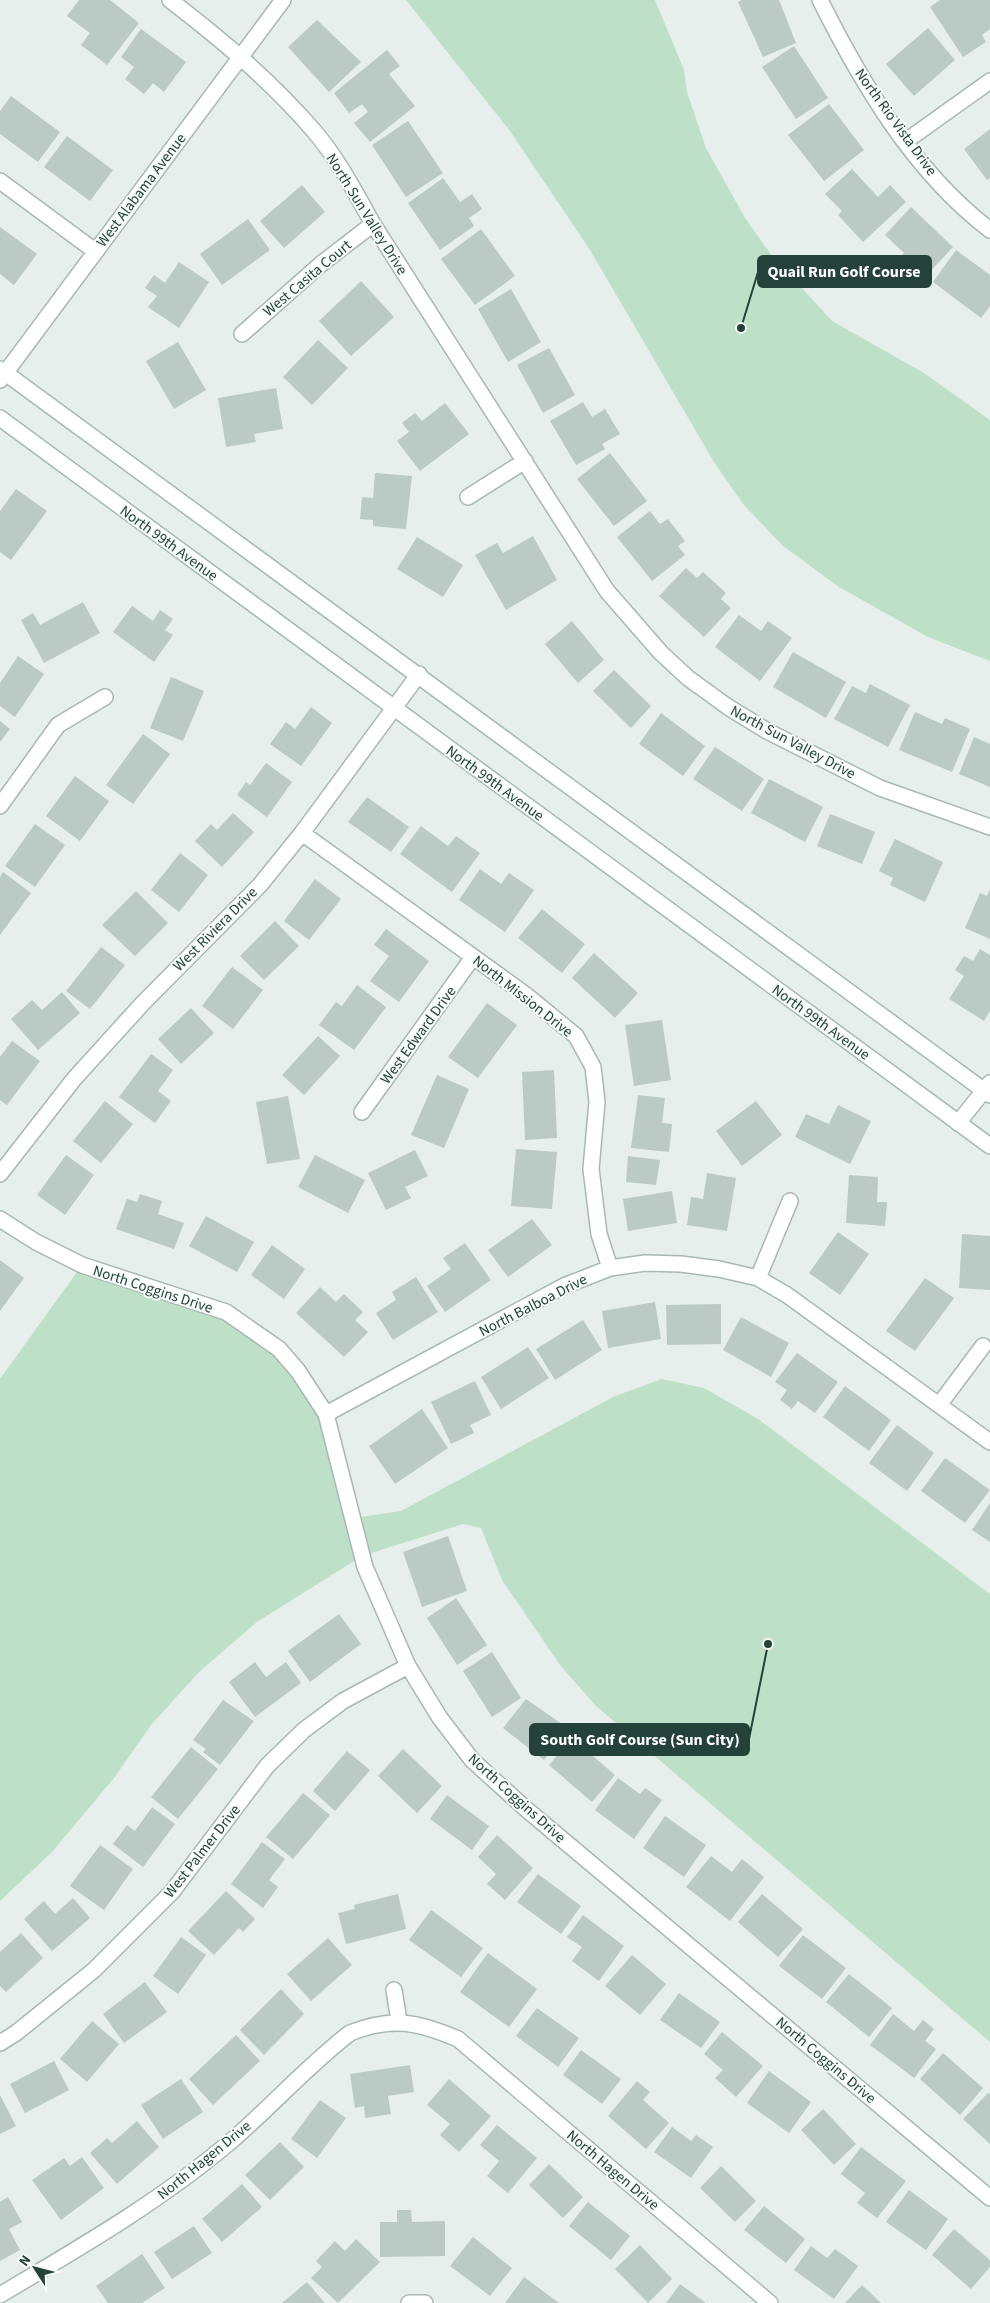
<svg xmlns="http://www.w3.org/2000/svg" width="990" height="2303" font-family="'Source Sans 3',sans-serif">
<rect width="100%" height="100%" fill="#e6efeb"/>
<path fill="#bfe0c8" d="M406,0H655L684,70L687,92L706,148L745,218L770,253L832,321L924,373L990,420V661L928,637L839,587L783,546L743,504L714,462L590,250L510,131Z
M82,1265L255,1331L326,1414L354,1518L401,1511L615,1396L662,1379L704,1388L758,1419L990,1594V2042L596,1706L560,1665L502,1580L481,1528L463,1524L362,1556L257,1622L199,1672L151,1725L114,1778L52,1852L0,1901V1379Z"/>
<path fill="#bbcac4" d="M79,0H110L139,23L107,65L81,45L90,33L67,16Z
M742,0H779L796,43L763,57L738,2Z
M940,0H990V29L982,35L986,42L963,57L930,7Z
M317,20L361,62L329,92L288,47Z
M928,28L955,60L914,96L886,64Z
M141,29L186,62L164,92L153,83L144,94L125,79L134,67L121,57Z
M794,46L828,98L796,119L762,67Z
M387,50L400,66L389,74L415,106L370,142L354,123L368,112L362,104L349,113L334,93Z
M11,96L60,132L38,162L0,134V111Z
M829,104L864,150L824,181L788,135Z
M408,121L443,173L406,197L372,145Z
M990,129V178L987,180L964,149Z
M67,136L113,170L90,201L44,167Z
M852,169L878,197L890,185L906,202L863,242L838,215L842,211L825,194Z
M443,178L460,202L472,194L482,209L469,218L474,226L440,250L408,203Z
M302,185L325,212L284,248L260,221Z
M911,207L953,247L927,275L915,264L905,275L893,264L904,253L885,235Z
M248,219L270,250L222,285L200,254Z
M0,227L37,254L14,285L0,274Z
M481,229L515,276L475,305L441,259Z
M956,250L990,275V306L981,318L933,282Z
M179,262L209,282L179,328L148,307L157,296L145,288L154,275L165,283Z
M361,281L394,317L351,356L319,321Z
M511,289L541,342L508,362L478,309Z
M318,340L348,368L312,405L283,377Z
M178,342L206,390L174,409L146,361Z
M549,348L575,395L543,413L517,365Z
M276,388L283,429L254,434L256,442L226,447L218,398Z
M583,402L592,417L605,409L620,434L602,444L605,449L576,465L550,421Z
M445,403L469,434L420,471L397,441L409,432L402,423L415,413L422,421Z
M610,453L647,501L614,526L577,479Z
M375,473L412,476L406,529L373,526V520L360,519L362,497L373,498Z
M16,489L47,511L11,560L0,552V511Z
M650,511L660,524L668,519L685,541L678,546L685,555L652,581L617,537Z
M533,536L557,580L506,610L475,555L497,543L503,553Z
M417,537L463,565L443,597L397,569Z
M686,568L697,578L703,572L726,593L721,599L731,608L704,637L659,596Z
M83,602L100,633L44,663L21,620L33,613L40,625Z
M132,606L153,621L160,610L173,619L165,630L173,635L154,662L113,632Z
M739,615L761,631L768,621L792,638L760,681L715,647Z
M572,621L604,660L578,683L545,644Z
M793,652L846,682L826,718L773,687Z
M18,656L44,674L15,717L0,706V683Z
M614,670L651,706L631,728L593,691Z
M171,677L204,691L183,741L150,728Z
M870,684L910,705L888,747L834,719L852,686L866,693Z
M311,707L332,723L301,766L270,744L286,722L295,729Z
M915,712L942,724L945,718L970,729L952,772L899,750Z
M661,713L705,746L683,776L639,744Z
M0,721L10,729L0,742Z
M143,734L170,754L133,804L106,785Z
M974,737L990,744V787L959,774Z
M715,747L764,779L742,811L693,779Z
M266,763L292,782L267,817L237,795L246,782L250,785Z
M75,776L109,801L80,841L46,816Z
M769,779L823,807L805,842L751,813Z
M367,797L409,827L391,852L348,822Z
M233,813L254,832L222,867L195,841L211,824L217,830Z
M830,814L875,832L862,864L817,846Z
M35,824L65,845L35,887L5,866Z
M421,826L448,846L456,836L480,853L452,892L400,854Z
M895,839L943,862L925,902L890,885L893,878L879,871Z
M180,853L208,875L179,912L151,890Z
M480,869L501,884L509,873L534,890L505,932L459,900Z
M3,872L31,893L0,935V877Z
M315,879L341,899L309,940L284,921Z
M990,889V939L965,928L980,893L987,896Z
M136,891L168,923L135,956L102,925Z
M542,909L585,944L562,973L518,938Z
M275,921L299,946L264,980L240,956Z
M386,929L429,961L399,1002L370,981L389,956L374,945Z
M101,947L125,965L90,1009L66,991Z
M980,949L990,955V1011L984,1021L949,999L964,976L955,970L964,956L973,961Z
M594,953L638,993L615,1018L572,978Z
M232,967L263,990L233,1029L202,1006Z
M357,985L386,1007L354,1050L319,1025L336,1002L342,1006Z
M62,992L80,1013L38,1050L11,1019L32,1000L42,1010Z
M487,1003L517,1025L478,1078L448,1057Z
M191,1008L214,1033L181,1064L158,1039Z
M662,1020L671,1080L634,1086L625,1025Z
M318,1036L340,1056L304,1095L282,1075Z
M12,1041L40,1061L7,1105L0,1100V1057Z
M151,1054L173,1070L158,1091L171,1101L155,1123L119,1097Z
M554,1070L557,1138L525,1140L522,1072Z
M437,1075L469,1089L444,1148L411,1135Z
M638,1095L665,1098L662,1123L672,1124L669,1152L631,1148Z
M288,1096L300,1159L267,1164L256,1102Z
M105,1101L133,1124L101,1163L73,1141Z
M756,1101L782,1135L742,1166L716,1131Z
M838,1105L871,1121L850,1164L795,1137L806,1114L829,1124Z
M516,1149L557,1152L552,1209L511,1206Z
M415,1150L428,1176L405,1187L411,1198L386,1210L368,1173Z
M66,1155L94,1175L65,1215L37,1195Z
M315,1155L365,1180L348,1213L298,1187Z
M628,1156L660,1160L656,1185L626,1182Z
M707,1173L736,1178L727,1231L687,1225L691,1197L703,1199Z
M849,1175L878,1177L877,1202H887L885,1226L846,1223Z
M672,1191L677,1223L628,1231L623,1199Z
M140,1194L162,1201L158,1214L184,1223L174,1249L116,1229L127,1199L137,1202Z
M206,1216L254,1242L237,1272L189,1246Z
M532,1219L552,1245L508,1277L488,1250Z
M838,1232L869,1254L840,1295L809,1273Z
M962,1234L990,1236V1290L959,1288Z
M465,1243L491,1280L445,1312L427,1286L451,1269L443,1258Z
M272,1245L305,1269L284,1299L251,1275Z
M0,1260L24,1278L0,1311Z
M416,1277L438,1312L393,1340L376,1313L396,1300L392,1292Z
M925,1278L954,1298L915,1351L886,1331Z
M320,1287L336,1302L344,1294L363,1312L355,1320L368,1332L344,1357L296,1313Z
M655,1302L661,1339L608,1348L602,1311Z
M721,1304V1344L667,1345L666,1305Z
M741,1317L789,1343L771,1377L723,1350Z
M583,1320L602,1350L555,1380L536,1349Z
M528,1347L549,1378L501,1409L481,1377Z
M797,1353L838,1382L815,1413L798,1401L792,1409L780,1400L787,1390L775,1382Z
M475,1381L491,1415L470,1425L474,1433L451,1444L431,1402Z
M845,1386L891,1420L869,1451L823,1417Z
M422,1409L448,1448L395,1484L369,1446Z
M897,1425L934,1453L907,1491L869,1463Z
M945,1458L990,1490L965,1523L921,1491Z
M990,1503V1542L972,1530Z
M448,1536L467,1591L422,1607L403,1552Z
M456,1598L487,1645L457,1665L427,1618Z
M339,1614L361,1644L310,1682L288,1651Z
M492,1652L521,1698L492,1717L463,1671Z
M255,1662L266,1677L286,1662L301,1683L255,1717L229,1682Z
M526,1699L569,1729L544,1760L503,1728Z
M223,1700L254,1721L220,1765L203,1752L206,1749L193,1740Z
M572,1738L615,1775L592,1802L549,1765Z
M191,1747L218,1769L178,1819L151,1797Z
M403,1749L442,1786L417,1813L378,1776Z
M347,1751L370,1770L335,1811L313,1791Z
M618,1778L640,1794L645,1788L662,1800L634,1839L595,1810Z
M303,1793L330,1815L293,1859L266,1837Z
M447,1795L489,1826L472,1850L430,1819Z
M152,1807L175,1824L143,1867L113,1844L127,1825L135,1831Z
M665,1816L706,1845L684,1877L643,1848Z
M497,1835L533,1868L505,1900L487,1884L496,1874L478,1857Z
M262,1842L285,1859L269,1880L278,1887L263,1908L231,1884Z
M100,1845L133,1869L104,1910L70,1886Z
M711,1856L732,1872L742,1859L764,1877L730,1921L686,1887Z
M538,1874L581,1906L561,1934L517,1902Z
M226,1891L255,1919L243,1932L239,1928L214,1955L188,1931Z
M398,1894L406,1929L346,1944L338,1913L355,1909L354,1905Z
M762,1894L803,1929L778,1957L738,1922Z
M73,1898L90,1918L52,1951L24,1919L44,1901L55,1914Z
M431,1910L483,1948L461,1977L409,1940Z
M583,1915L624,1946L599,1981L572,1961L582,1947L567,1937Z
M21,1933L43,1958L6,1992L0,1986V1952Z
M803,1935L846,1968L822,1999L779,1966Z
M181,1937L206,1955L178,1994L153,1976Z
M328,1938L352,1965L311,2001L287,1974Z
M488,1953L537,1989L509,2027L460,1992Z
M632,1955L666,1984L640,2015L605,1986Z
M849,1974L892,2008L869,2037L826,2002Z
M145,1982L167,2012L124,2043L103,2014Z
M281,1989L304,2014L264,2055L240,2030Z
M679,1993L720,2022L701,2048L660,2020Z
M537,2008L579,2038L558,2067L516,2036Z
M893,2014L914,2031L923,2020L934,2029L925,2041L936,2049L914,2078L870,2045Z
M92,2021L119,2044L87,2082L60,2059Z
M722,2032L763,2066L736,2097L715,2078L723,2070L704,2054Z
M236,2035L260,2061L213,2105L189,2079Z
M581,2050L621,2079L602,2104L563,2075Z
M943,2053L983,2088L960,2115L920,2079Z
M54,2061L69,2090L25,2113L10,2084Z
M410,2065L414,2092L388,2096L391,2114L365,2118L364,2106L355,2108L350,2074Z
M769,2071L811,2102L789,2133L747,2103Z
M181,2079L203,2112L163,2139L141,2105Z
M449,2079L491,2116L459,2152L440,2135L450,2124L427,2105Z
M637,2081L650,2092L643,2100L669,2123L646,2149L608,2116Z
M988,2093L990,2094V2144L963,2119Z
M0,2095L16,2126L0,2134Z
M320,2100L346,2118L317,2158L291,2139Z
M823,2109L856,2144L834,2165L801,2130Z
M137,2121L159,2147L117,2184L90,2153L107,2138L112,2143Z
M497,2125L537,2158L508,2193L487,2176L499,2161L480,2145Z
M672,2127L691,2141L696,2135L713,2147L691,2178L654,2152Z
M280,2142L304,2167L270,2200L245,2175Z
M861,2147L906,2181L877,2218L857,2203L865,2193L841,2174Z
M82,2157L104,2188L61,2220L32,2180L64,2158L70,2166Z
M549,2164L583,2197L563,2218L529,2185Z
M721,2166L756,2201L735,2222L700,2188Z
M242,2184L262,2207L222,2242L202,2219Z
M909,2190L948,2219L926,2250L886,2222Z
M8,2197L22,2222L9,2229L20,2250L0,2261V2202Z
M588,2202L630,2236L611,2260L569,2226Z
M764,2206L805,2239L786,2263L744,2230Z
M397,2210H411L412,2222L445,2221V2256L380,2257V2222H397Z
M194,2226L212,2253L172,2279L154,2252Z
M954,2229L990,2260V2267L971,2289L932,2255Z
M473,2237L512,2268L490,2296L450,2266Z
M356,2239L380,2262L338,2303L311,2278L322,2267L316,2261L335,2241L345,2251Z
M640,2245L672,2279L648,2303L615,2269Z
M811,2246L827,2258L835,2249L858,2266L834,2299L794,2270Z
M142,2254L165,2288L142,2303H108L96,2286Z
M524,2277L559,2303H505Z
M307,2282L325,2303H282Z
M680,2284L706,2303H666Z
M862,2285L881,2303H845Z"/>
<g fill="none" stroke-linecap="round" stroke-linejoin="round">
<g stroke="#a8b8b2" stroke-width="18">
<path id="minor" d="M170,0C222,40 271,81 314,131C338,159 355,192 373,224L607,591L661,653L688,678L728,707L767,731L880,788L990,827
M820,0C862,84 914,172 990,230
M906,141L990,81
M0,181L95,251
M242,334L321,264L373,224
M0,380L283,0
M468,497L525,461
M0,806L58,725L105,697
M302,833L526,995L576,1036L593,1067L597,1102L591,1169L599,1234L610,1268
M362,1112L473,957
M958,1123L990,1083
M0,1174L74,1079L143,1003L260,885L302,833L419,674
M0,1219L36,1242L82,1265L226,1312L279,1349L298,1371L326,1414L365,1567L408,1666L440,1718L472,1760L526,1809L990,2198
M758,1278L790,1201
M939,1405L983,1346
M326,1414L564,1286L610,1268L645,1263L681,1264L719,1269L758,1278L787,1295L990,1442
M394,1990L399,2021
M0,2043L16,2033L94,1970L172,1892L267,1766L304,1730L343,1701L408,1666
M0,2295C79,2248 159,2202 230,2142C271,2107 307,2066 350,2033C392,2016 418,2022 458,2039L770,2303
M409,2303H425"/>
</g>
<g stroke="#a4bbb3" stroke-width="18">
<path id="secondary" d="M0,369L990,1095
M0,418L990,1146"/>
</g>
<use href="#minor" stroke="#fff" stroke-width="15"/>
<use href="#secondary" stroke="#fff" stroke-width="15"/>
</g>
<g text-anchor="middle" stroke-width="4" stroke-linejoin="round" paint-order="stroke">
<g font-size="15" fill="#24423a" stroke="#f7fbf9">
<text transform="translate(896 122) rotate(54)" y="5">North Rio Vista Drive</text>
<text transform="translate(141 190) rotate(-53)" y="5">West Alabama Avenue</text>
<text transform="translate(367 214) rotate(58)" y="5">North Sun Valley Drive</text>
<text transform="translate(307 278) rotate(-40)" y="5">West Casita Court</text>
<text transform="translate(169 543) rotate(36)" y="5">North 99th Avenue</text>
<text transform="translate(793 742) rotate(28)" y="5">North Sun Valley Drive</text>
<text transform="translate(495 783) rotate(36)" y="5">North 99th Avenue</text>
<text transform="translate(215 929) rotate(-45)" y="5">West Riviera Drive</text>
<text transform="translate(523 996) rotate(38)" y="5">North Mission Drive</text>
<text transform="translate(821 1022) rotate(36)" y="5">North 99th Avenue</text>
<text transform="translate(418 1035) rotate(-54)" y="5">West Edward Drive</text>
<text transform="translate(153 1289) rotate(18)" y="5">North Coggins Drive</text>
<text transform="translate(533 1305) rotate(-27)" y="5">North Balboa Drive</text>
<text transform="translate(517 1798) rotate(42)" y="5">North Coggins Drive</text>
<text transform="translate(202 1851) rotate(-52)" y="5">West Palmer Drive</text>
<text transform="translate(826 2060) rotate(40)" y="5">North Coggins Drive</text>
<text transform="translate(204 2160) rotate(-39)" y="5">North Hagen Drive</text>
<text transform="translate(613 2170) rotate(40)" y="5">North Hagen Drive</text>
</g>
</g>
<path fill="none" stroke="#24423a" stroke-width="2" d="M741 328L758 272M768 1644L749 1739"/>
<g fill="#24423a" stroke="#f7fbf9" stroke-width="2">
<circle cx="741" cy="328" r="5"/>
<circle cx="768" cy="1644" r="5"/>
</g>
<g fill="#24423a" stroke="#24423a" stroke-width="2">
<rect x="758" y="256" width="173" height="31" rx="5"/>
<rect x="530" y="1724" width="219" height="31" rx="5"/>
</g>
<g font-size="16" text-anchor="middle" font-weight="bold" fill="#fff">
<text x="844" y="277">Quail Run Golf Course</text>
<text x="640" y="1745">South Golf Course (Sun City)</text>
</g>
<g transform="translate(35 2268) rotate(306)" stroke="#f7fbf9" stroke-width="4" paint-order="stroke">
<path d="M0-4L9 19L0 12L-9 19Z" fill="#24423a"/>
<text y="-8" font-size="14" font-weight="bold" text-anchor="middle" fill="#24423a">N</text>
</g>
</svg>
